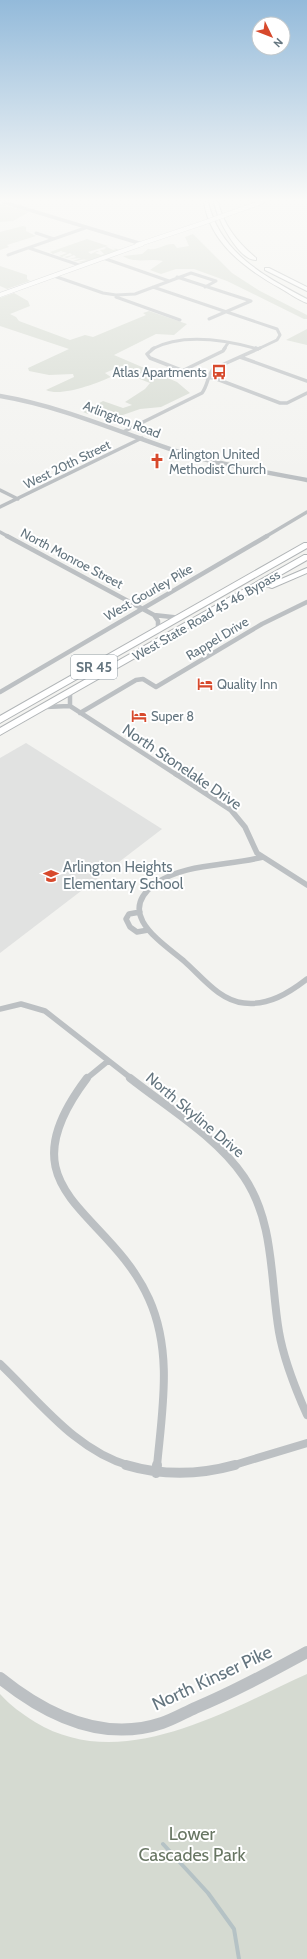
<svg xmlns="http://www.w3.org/2000/svg" width="307" height="1959" font-family="Cabin,sans-serif">
<rect width="100%" height="100%" fill="#f3f3f0"/>
<path fill="#e1e2e1" d="M26,743L162,829L0,953V758Z"/>
<path fill="#d5dad1" d="M0,204L29,212L13,221L0,222Z
M23,226L26,227V231L36,236L7,245L9,247L0,250V232Z
M193,234L232,273L260,291L307,315V319H304L227,281L194,269H176L161,274L150,270L163,261C149,258 134,264 123,256L142,254L148,249C157,251 165,243 174,244L177,248L189,246L185,237Z
M87,239L108,246L88,252L91,254L97,251H99L95,253L101,255L104,254L100,250L106,249L104,248L107,247L113,250L116,249L111,247L120,250L82,263L78,262L87,260C82,258 78,262 73,261L81,258L69,259L76,257L74,255L67,258L64,257L72,255L70,253L62,257L59,256L67,253L64,252L55,254L63,252L61,251L53,254L50,252Z
M0,266L27,275V279L30,281L7,289L0,286Z
M14,293L28,301L30,306L10,314L16,317L19,321L70,340L85,335L93,337L146,315L143,313L149,311L187,324L174,335L156,334L114,355L177,382L190,393L161,407L140,409L120,416L116,423H109L105,421L109,417L111,411L100,407L88,414L83,412L103,401L123,408L132,405L125,402L145,389L150,383L114,369L105,373L111,377C95,384 61,397 46,390L74,377L73,374L49,375L29,371L28,368L69,349L0,326V298Z
M307,329V345L286,340Z
M307,1674V1959H0V1694C11,1706 21,1713 35,1722C122,1775 227,1710 307,1674Z"/>
<g fill="none" stroke-linecap="round" stroke-linejoin="round">
<path stroke="#b5c2c5" stroke-width="4" d="M163,1844L208,1893L234,1929L239,1959"/>
<g stroke="#b1b6b9" stroke-width="5">
<path id="secondary" d="M228,214L262,202
M137,245L203,223
M0,295L142,244"/>
</g>
<g stroke="#b1b5b7" stroke-width="2">
<path id="trunk" d="M304,543H307V548L0,723V716Z
M304,555H307V560L0,735V728Z
M307,568V573L272,588L265,586Z"/>
</g>
<g stroke="#b1b5b7" stroke-width="2">
<path id="motorway" d="M204,202H208C220,253 264,276 307,299V303C298,300 289,293 280,288C246,269 210,243 204,202Z
M214,202H218C224,226 237,242 256,258V260C239,261 216,217 214,202Z
M265,268H269L307,287V291L265,270Z"/>
</g>
<path stroke="#bcc0c3" stroke-width="3" d="M36,233L54,239
M29,248L82,266
M8,255L85,228
M103,258L169,281
M54,276L103,293L116,295L135,294L191,273L216,281L205,287
M177,277L251,301
M153,287L277,329L280,335L277,340L258,349
M116,297L180,320
M209,319L251,301
M152,349C182,333 226,340 258,349
M224,349L228,343"/>
<path stroke="#bcc0c3" stroke-width="3.5" d="M154,348L147,354L150,358L199,377L214,378L280,403H287L307,393
M256,348L258,349
M240,357L307,381
M182,371L223,351L225,348
M125,431L202,393C208,385 207,377 213,369L260,348
M0,490L18,499
M0,507L142,438
M0,532L9,537
M265,537L307,512"/>
<path stroke="#bcc0c3" stroke-width="4.5" d="M7,536L154,615L181,618
M154,615L158,621V631
M0,692L267,536
M70,693V706
M45,707L70,706L177,775
M80,713L136,680L143,679L156,687L262,624L307,602"/>
<path stroke="#bcc0c3" stroke-width="5.5" d="M176,774L231,810L245,827L257,853L307,885
M263,857C230,866 183,863 155,884C114,914 163,943 185,962C202,977 220,1001 244,1003C268,1006 289,993 307,979
M140,912L129,914L126,919L130,927L137,932L148,930
M0,1009L21,1004L45,1011L132,1079
M86,1079L108,1061"/>
<path stroke="#bcc0c3" stroke-width="8" d="M87,1078C0,1193 108,1207 149,1299C173,1352 162,1411 157,1466
M130,1078C168,1108 217,1137 244,1177C275,1223 270,1280 279,1332C284,1361 295,1388 307,1415
M0,1364C39,1401 76,1451 130,1466
M231,1466L307,1443"/>
<path stroke="#bcc0c3" stroke-width="10" d="M126,1465C163,1476 199,1475 235,1465
M156,1473L157,1465"/>
<path stroke="#bcc0c3" stroke-width="3.5" d="M3,202L142,244"/>
<path stroke="#bcc0c3" stroke-width="4.5" d="M0,396C65,407 123,434 185,454C225,466 266,472 307,480"/>
<path stroke="#bcc0c3" stroke-width="12" d="M0,1678C46,1715 102,1743 162,1723C174,1719 184,1713 195,1708C234,1692 270,1672 307,1652"/>
<use href="#secondary" stroke="#fff" stroke-width="4"/>
<use href="#trunk" fill="#fff" fill-rule="evenodd"/>
<use href="#motorway" fill="#fff" fill-rule="evenodd"/>
<g stroke="#b1b6b9" stroke-width="5" stroke-linecap="butt">
<path id="secondary-bridge" d="M203,223L228,214"/>
</g>
<use href="#secondary-bridge" stroke="#fff" stroke-width="4"/>
</g>
<linearGradient id="sky" x2="0" y2="1"><stop stop-color="#93bada"/><stop offset="0.42" stop-color="#fafaf8"/><stop offset="1" stop-color="#fafaf8" stop-opacity="0"/></linearGradient>
<rect width="307" height="476" fill="url(#sky)"/>
<defs>
<g id="bus-bare" transform="scale(1.2)"><path d="M-5-6H5V4H4V6H2V4H-2V6H-4V4H-5ZM-3.5-4V0h7V-4ZM-3.5 1.2v1.5H-2V1.2ZM2 1.2v1.5H3.5V1.2Z" fill="#d7492c" stroke="#fff" stroke-width="2.5" paint-order="stroke"/></g>
<g id="church-bare" transform="scale(1.2)"><path d="M-1.2-6h2.4v3.5h3.3v2.4h-3.3V6h-2.4V-.1h-3.3v-2.4h3.3Z" fill="#d7492c" stroke="#fff" stroke-width="2.5" paint-order="stroke"/></g>
<g id="hotel-bare" transform="scale(1.2)"><path d="M-6-4.5h1.5V1H6V5H4.5V3h-9V5H-6ZM-4 0a1.8 1.8 0 1 1 3.6 0ZM.5 0V-2.5h3Q6-2.5 6 0Z" fill="#d7492c" stroke="#fff" stroke-width="2.5" paint-order="stroke"/></g>
<g id="school-bare" transform="scale(1.2)"><path d="M0-5L7-2L0 1L-7-2ZM-4 1L0 2.5L4 1V4Q0 6-4 4Z" fill="#d7492c" stroke="#fff" stroke-width="2.5" paint-order="stroke"/></g>
</defs>
<g fill-rule="evenodd">
<use href="#bus-bare" x="219" y="372"/>
<use href="#church-bare" x="157" y="461"/>
<use href="#hotel-bare" x="205" y="684"/>
<use href="#hotel-bare" x="139" y="716"/>
<use href="#school-bare" x="51" y="876"/>
</g>
<g text-anchor="middle" stroke-width="4" stroke-linejoin="round" paint-order="stroke">
<g font-size="13" fill="#64757f" stroke="#fff" text-anchor="start">
<text x="207" y="377" text-anchor="end">Atlas Apartments</text>
<text x="169" y="459">Arlington United<tspan x="169" dy="15">Methodist Church</tspan></text>
<text x="217" y="689">Quality Inn</text>
<text x="151" y="721">Super 8</text>
</g>
<g font-size="13" fill="#64757f" stroke="#fff">
<text transform="translate(122 419) rotate(21)" y="5">Arlington Road</text>
<text transform="translate(67 464) rotate(-26)" y="5">West 20th Street</text>
<text transform="translate(72 558) rotate(28)" y="5">North Monroe Street</text>
<text transform="translate(148 592) rotate(-30)" y="5">West Gourley Pike</text>
<text transform="translate(206 615) rotate(-30)" y="5">West State Road 45 46 Bypass</text>
<text transform="translate(217 638) rotate(-31)" y="5">Rappel Drive</text>
</g>
<rect fill="#fff" stroke="#929ea5" stroke-width="1" x="71" y="655" width="46" height="24" rx="3"/>
<g font-size="14" font-weight="bold" fill="#64757f">
<text x="94" y="672">SR 45</text>
</g>
<g font-size="15" fill="#64757f" stroke="#fff">
<text transform="translate(182 767) rotate(34)" y="5">North Stonelake Drive</text>
<text transform="translate(195 1115) rotate(40)" y="5">North Skyline Drive</text>
</g>
<g font-size="15" fill="#64757f" stroke="#fff" text-anchor="start">
<text x="63" y="872">Arlington Heights<tspan x="63" dy="17">Elementary School</tspan></text>
</g>
<g font-size="18" fill="#64757f" stroke="#fff">
<text transform="translate(212 1678) rotate(-25)" y="6">North Kinser Pike</text>
</g>
<g font-size="18" fill="#687663" stroke="#fff">
<text x="192" y="1840">Lower<tspan x="192" dy="21">Cascades Park</tspan></text>
</g>
</g>
<g transform="translate(271 36) rotate(133)"><circle r="19" fill="#ffffff" stroke="#c1c8cc"/>
<path d="M0-3L7 15L0 10L-7 15Z" fill="#d7492c"/>
<text y="-6" font-size="11" font-weight="bold" text-anchor="middle" fill="#64757f">N</text>
</g>
</svg>
